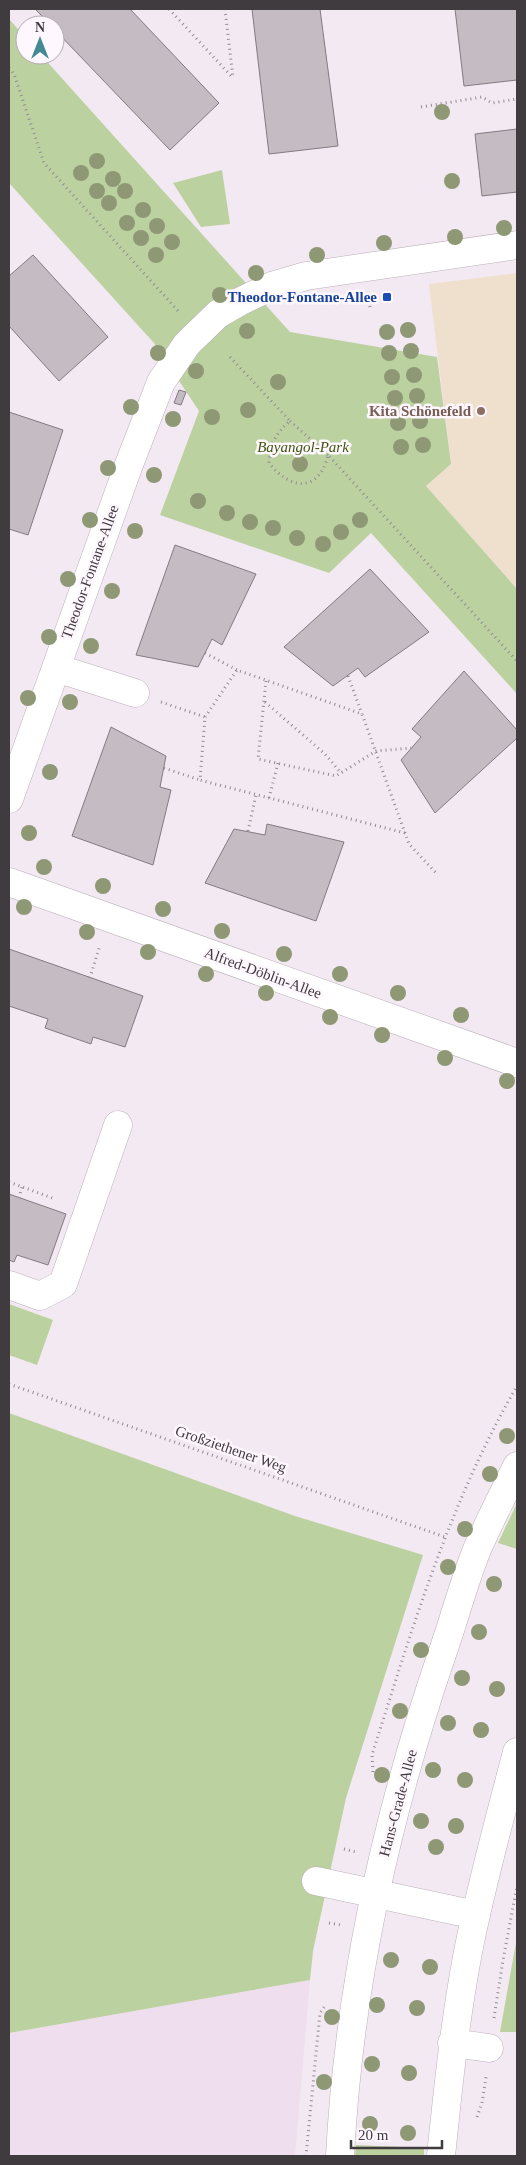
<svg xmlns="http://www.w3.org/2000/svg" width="526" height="2165" font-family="Georgia,serif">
<rect width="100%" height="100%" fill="#f3e9f2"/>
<path fill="#efdeed" d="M310,1980L295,2156H9V2033Z"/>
<path fill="#efe0cd" d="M517,273V589L426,486L451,464L429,284Z"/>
<path fill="#bcd1a0" d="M9,19L25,37V55H41L290,332L437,357L451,464L426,486L517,589V694L371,533L329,573L160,515L199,411L154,343L9,183Z
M222,170L230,224L201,227L173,183Z
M9,1304L53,1320L37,1365L9,1355Z
M9,1413L295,1516L423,1555L346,1798L313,1951L310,1980L9,2033Z
M517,1503V1549L498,1543Z
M517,1937V2032H500Z
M356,2145L424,2148V2156H355Z"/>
<path fill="#c5bbc3" stroke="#837a82" d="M35,9H130L219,103L170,150L55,30V25H51Z
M252,9H320L338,146L269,154Z
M455,9H517V80L464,86Z
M517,129V192L482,196L475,134Z
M33,255L108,337L59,381L9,326V276Z
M179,390L186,392L181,405L174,403Z
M9,412L63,430L28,535L9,529Z
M175,545L256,574L222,645L212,639L198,667L136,655Z
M370,569L429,632L365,677L358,668L333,686L284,647Z
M464,671L517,730V738L435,813L401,760L421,737L412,729Z
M111,727L166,756L160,787L171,790L153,865L72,836Z
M267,824L344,842L316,921L205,883L234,829L265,835Z
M9,949L143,996L125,1047L93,1037L91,1044L45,1028L48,1019L9,1006Z
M9,1194L66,1214L48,1265L17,1255L14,1262L9,1260Z"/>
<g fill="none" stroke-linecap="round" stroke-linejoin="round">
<g stroke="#bbb1ba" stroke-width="29">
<path id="minor" d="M56,668L135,693
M9,799L128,467L161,382L187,344L218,314L239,302L272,286L306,276L517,245
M9,882L517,1063
M9,1285L40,1296L63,1284L118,1125
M316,1881L476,1915
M452,2043L489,2048
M340,2156C349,1984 387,1814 443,1651C455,1617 464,1581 478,1547C490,1520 504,1493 517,1466
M441,2156C448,2088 455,2020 468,1952C481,1885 500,1818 517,1752"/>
</g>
<path stroke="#928b91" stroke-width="3" stroke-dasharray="1 4" stroke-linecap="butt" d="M169,9L233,78
M225,9L233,78
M9,68L14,74L44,163L179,312
M421,107L482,97L492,103L517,99
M369,301L370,307
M230,357L290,421C276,433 270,444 269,463C290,490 319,493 328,455L517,661
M290,421L328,455
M205,653L237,670
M348,676L362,714
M266,681L258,759L336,776L376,751L411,748
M161,702L205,717
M265,702L325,754L341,773
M164,768L200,780
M269,798L278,763
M248,831L256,795
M405,833L200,780L205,717L237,670L362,714L405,833L409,844L437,874
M90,978L99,948
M9,1182L55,1199
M19,1198L22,1187
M9,1384L445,1537
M373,1772L372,1755C412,1629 450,1501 517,1386
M344,1849L356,1852
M329,1923L341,1925
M494,2018L503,1960L517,1886
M477,2117L482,2103L486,2077
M306,2156L320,2013L325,2006"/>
<use href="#minor" stroke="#fff" stroke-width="28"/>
</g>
<g fill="#8f9875">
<circle cx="442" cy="112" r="8"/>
<circle cx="97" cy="161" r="8"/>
<circle cx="81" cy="173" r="8"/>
<circle cx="113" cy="179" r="8"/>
<circle cx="452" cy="181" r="8"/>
<circle cx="97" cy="191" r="8"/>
<circle cx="125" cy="191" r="8"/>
<circle cx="109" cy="203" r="8"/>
<circle cx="143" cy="210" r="8"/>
<circle cx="127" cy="223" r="8"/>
<circle cx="157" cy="226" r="8"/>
<circle cx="504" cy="228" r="8"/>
<circle cx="455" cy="237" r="8"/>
<circle cx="141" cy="238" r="8"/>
<circle cx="172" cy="242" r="8"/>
<circle cx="384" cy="243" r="8"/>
<circle cx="156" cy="255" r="8"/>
<circle cx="317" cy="255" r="8"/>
<circle cx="256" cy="273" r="8"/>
<circle cx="220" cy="295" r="8"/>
<circle cx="408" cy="330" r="8"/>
<circle cx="247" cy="331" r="8"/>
<circle cx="387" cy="332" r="8"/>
<circle cx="411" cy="351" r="8"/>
<circle cx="158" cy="353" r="8"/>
<circle cx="389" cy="353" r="8"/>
<circle cx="196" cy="371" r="8"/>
<circle cx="414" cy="375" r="8"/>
<circle cx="392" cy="377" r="8"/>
<circle cx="278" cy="382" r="8"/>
<circle cx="417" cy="396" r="8"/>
<circle cx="395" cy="398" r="8"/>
<circle cx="131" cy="407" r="8"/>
<circle cx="248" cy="410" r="8"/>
<circle cx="212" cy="417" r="8"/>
<circle cx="173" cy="419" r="8"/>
<circle cx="420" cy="421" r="8"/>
<circle cx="398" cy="423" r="8"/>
<circle cx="423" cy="445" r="8"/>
<circle cx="401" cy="447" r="8"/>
<circle cx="300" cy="464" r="8"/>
<circle cx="108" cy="468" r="8"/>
<circle cx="154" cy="475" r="8"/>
<circle cx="198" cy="501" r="8"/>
<circle cx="227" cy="513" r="8"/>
<circle cx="90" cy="520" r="8"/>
<circle cx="360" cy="520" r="8"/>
<circle cx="250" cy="522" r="8"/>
<circle cx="273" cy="528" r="8"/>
<circle cx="135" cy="531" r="8"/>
<circle cx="341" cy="532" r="8"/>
<circle cx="297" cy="538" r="8"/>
<circle cx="323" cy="544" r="8"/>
<circle cx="68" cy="579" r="8"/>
<circle cx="112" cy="591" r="8"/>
<circle cx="49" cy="637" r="8"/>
<circle cx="91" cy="646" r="8"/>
<circle cx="28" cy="698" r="8"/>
<circle cx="70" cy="702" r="8"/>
<circle cx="50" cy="772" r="8"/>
<circle cx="29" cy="833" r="8"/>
<circle cx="44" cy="867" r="8"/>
<circle cx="103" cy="886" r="8"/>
<circle cx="24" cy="907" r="8"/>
<circle cx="163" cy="909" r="8"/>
<circle cx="222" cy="931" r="8"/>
<circle cx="87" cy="932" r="8"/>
<circle cx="148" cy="952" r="8"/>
<circle cx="284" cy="954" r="8"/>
<circle cx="206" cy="974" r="8"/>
<circle cx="340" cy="974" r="8"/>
<circle cx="266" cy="993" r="8"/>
<circle cx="398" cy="993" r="8"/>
<circle cx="461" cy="1015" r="8"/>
<circle cx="330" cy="1017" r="8"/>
<circle cx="382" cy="1035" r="8"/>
<circle cx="445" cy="1058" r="8"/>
<circle cx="507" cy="1081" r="8"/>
<circle cx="507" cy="1436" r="8"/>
<circle cx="490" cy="1474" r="8"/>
<circle cx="465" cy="1529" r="8"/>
<circle cx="448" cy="1567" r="8"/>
<circle cx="494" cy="1584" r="8"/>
<circle cx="479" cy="1632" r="8"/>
<circle cx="421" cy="1650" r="8"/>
<circle cx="462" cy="1678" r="8"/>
<circle cx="497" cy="1689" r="8"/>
<circle cx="400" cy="1711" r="8"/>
<circle cx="448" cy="1723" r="8"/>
<circle cx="481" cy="1730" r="8"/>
<circle cx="433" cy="1770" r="8"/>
<circle cx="382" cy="1775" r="8"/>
<circle cx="465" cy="1780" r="8"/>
<circle cx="421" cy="1821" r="8"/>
<circle cx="456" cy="1826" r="8"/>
<circle cx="436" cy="1847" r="8"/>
<circle cx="391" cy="1960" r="8"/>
<circle cx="430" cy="1967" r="8"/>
<circle cx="377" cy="2005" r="8"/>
<circle cx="417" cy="2008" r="8"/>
<circle cx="332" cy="2017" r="8"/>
<circle cx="372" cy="2064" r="8"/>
<circle cx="409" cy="2073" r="8"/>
<circle cx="324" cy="2082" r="8"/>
<circle cx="370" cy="2124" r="8"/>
<circle cx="408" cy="2133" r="8"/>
</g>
<rect fill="#1a4fb4" stroke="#fff7fe" stroke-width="2" x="382" y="292" width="10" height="10" rx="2.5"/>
<circle fill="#8d6e63" stroke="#fff7fe" stroke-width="2" cx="481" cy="411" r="5"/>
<g text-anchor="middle" stroke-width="5" stroke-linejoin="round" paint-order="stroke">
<g font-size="15" font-weight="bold" fill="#164399" stroke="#fff7fe" text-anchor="end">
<text x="377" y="302">Theodor-Fontane-Allee</text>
</g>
<g font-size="15" font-weight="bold" fill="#785e54" stroke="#fff7fe" text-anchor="end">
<text x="471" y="416">Kita Schönefeld</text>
</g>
<g font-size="15" font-style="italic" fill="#3d550e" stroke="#fff7fe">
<text x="303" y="452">Bayangol-Park</text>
</g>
<g font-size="15" fill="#403b3f" stroke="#fff7fe">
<text transform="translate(90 572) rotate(-70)" y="5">Theodor-Fontane-Allee</text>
<text transform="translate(263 973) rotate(20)" y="5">Alfred-Döblin-Allee</text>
<text transform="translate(231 1449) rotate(19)" y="5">Großziethener Weg</text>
<text transform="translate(398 1803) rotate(-75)" y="5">Hans-Grade-Allee</text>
</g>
</g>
<rect width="526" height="2165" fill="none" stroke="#403b3f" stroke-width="20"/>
<g transform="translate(40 40)"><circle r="24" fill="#fff7fe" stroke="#b3acb2"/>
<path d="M0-4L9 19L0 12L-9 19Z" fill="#438994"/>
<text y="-8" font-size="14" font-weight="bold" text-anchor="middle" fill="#403b3f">N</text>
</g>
<path d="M351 2140v8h91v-8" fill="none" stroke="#403b3f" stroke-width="2.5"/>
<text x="358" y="2140" font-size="15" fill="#403b3f" stroke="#fff7fe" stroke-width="4" paint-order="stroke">20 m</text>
</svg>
